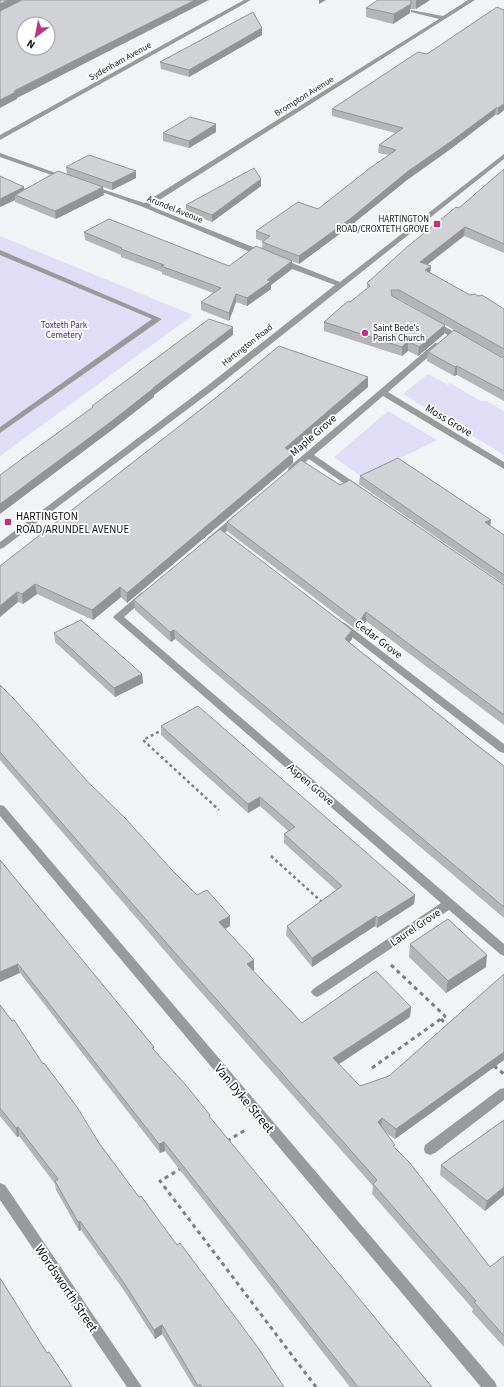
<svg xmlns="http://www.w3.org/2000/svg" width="504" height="1387" font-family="'Source Sans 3',sans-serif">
<rect width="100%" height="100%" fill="#f1f4f7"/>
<path fill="#e1ddf6" d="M0,236L193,315L0,456Z
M428,374L448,385L450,383L481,401H487L504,411V455L403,394Z
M388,411L437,440L362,477L334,457Z"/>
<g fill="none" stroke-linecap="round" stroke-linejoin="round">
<path stroke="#7c7e80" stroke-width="2.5" stroke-dasharray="3 3" stroke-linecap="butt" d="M164,729L143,740L219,810
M271,856L323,903"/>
<path stroke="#7c7e80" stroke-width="3" stroke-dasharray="4 4" stroke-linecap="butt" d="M441,1019L449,1027
M494,1066L504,1074
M372,1068L445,1016L390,964
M227,1141L247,1129
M182,1168L160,1181L316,1387"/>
<path fill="#999a9b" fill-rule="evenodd" d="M244,0H251L0,140V135Z
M468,0H475L150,206L268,253V257H262L143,207L88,187L93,186L144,203L439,19L411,12V10L443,16Z
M0,153L67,177L68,178L63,179L0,157Z
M504,154V159L213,390L3,548L0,549V542L207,386L335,285L276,263V259H282L340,282Z
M0,250L162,319L0,433V427L152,319L0,255Z
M431,322H437L466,339L465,341H459L431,326Z
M435,343H438L442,345L388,392L504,462V469L383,396L314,455L361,487L362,489L361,491H355L309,459L295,471H289L288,469L289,467Z
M238,514L241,515L242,517L241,519L215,541H209L207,539L209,537L235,515Z
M144,592L147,593L149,595L147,597L124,617L504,944V956L500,954L449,910L321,995L317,997L313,995L311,992L313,989L441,903L115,619L113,617L115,615L141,593Z
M342,622L345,623L504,744V753L500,752L339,627L337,625Z
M0,805L4,806L495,1382L497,1387H481L0,816Z
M504,1088V1100L435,1153L430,1155L425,1153L424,1149L425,1145L500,1089Z
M0,1183L5,1185L142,1387H127L0,1200Z"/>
</g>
<path fill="#b4b5b8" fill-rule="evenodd" d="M378,0H430L416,9H410V13L393,24L366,17V8Z
M504,10V110L498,115H495L452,148L407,180L349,227L299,264L292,261V269L271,285V289L247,306L236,302L229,321L201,310V302L213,293L162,274V272L121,257V255L85,240L84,232L229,266L262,249L263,241L256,239V231L318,209L389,155L378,153L379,145L395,133L332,116V109Z
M262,28V35L189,77L161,69L160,62Z
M216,124V132L189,148L163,141V133Z
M66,167L136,178L112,190L103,187L104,195L56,219L15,202V200L0,207V176L24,189L67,174Z
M504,169V253L464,236L427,265L430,273L470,295L504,309V401L457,375L454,376L427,361L428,352L454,330L399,299H396L445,325L444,334L418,356L408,351L402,356L324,331V322L367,289V283L459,208ZM461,334L502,357H501Z
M261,186L212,222L186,212V205Z
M368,377V387L291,452L293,453V463L127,603L121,597L93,620L37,594L23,604L18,602L0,617V566Z
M360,476L490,526L504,535V584L359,484Z
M340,485L504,585V725L366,621L358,631L227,531V522Z
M134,600L352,630V639L349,642L473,742L504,766V918L175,639L171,642L135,610Z
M54,633L142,674L143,683L115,697L55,642Z
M0,685L88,782L171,869L197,895L230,926L225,929L254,970L253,971L302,1023L411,1007L410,1017L339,1064L360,1086L389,1076L504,974V1060L395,1139L385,1132L395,1148L490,1267L504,1256V1347L472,1312L473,1309L372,1194L373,1186L177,965L0,760Z
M161,726L415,895L414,904L377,928L375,926L312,967L286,935L287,926L336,890L284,843V834L288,831L260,806L248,813L161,735Z
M0,860L154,1047V1051L210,1118L432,1387H350L165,1151L160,1153L20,973Z
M410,944L486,967L446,993L409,957Z
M0,1005L99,1143L139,1197L177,1245L284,1387H194L162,1334L155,1339L125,1292L81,1230L79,1231L56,1190L55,1184L19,1136L17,1137L0,1116Z
M504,1120V1195L485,1211L440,1175L441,1165Z"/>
<path fill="#929396" d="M8,0H24L0,11V4Z
M195,0H209L17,98V99L0,108V100L14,91Z
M319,0H326L319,4Z
M416,0H430L416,9Z
M411,4L410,13L393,24L394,14Z
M262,28V35L189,77V70Z
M504,104V110L498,115V108Z
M496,108L495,115L452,148L407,180L349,227L299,264V256L407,172Z
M216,124V132L189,148V141Z
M136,171V178L112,190V183Z
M261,179V186L212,222V215Z
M24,187L25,195H15V200L0,207V199Z
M103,187L104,195L56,219L55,211Z
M465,227L464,236L419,271L420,262Z
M292,261V269L271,285V289L247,306V298L267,280Z
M431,266L430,275L425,270Z
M236,294V302L229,321V313Z
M445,325L444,334L418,356L419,347Z
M233,327V335L154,395V397L112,430L0,514V504Z
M408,341V351L402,356V347Z
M457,366V375L454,376L455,367Z
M368,377V387L284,458L285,448Z
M293,453V463L127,603V593Z
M491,520L490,528L485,522Z
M35,584L37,594L23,604L22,594Z
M120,587L121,597L93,620L92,610Z
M17,592L18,602L0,617V606Z
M366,612V621L358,631L359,622Z
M174,630L175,639L171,642L170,632Z
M352,630V639L345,648V639Z
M142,674L143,683L115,697L114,688Z
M260,797V806L248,813V804Z
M415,895L414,904L377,928L378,918Z
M230,916V926L219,932V922Z
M376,916L375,926L312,967V958Z
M487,955L486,967L446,993L448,981Z
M254,960V970L247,974V964Z
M18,964L20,973L0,982V972Z
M411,1007L410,1017L333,1068V1058Z
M504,1052V1060L395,1139L396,1129Z
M382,1118L381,1128L378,1122Z
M18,1127L19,1136L17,1137L16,1128Z
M164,1142L165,1151L160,1153L159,1144Z
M504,1187V1195L485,1211L487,1201Z
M80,1221L81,1230L79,1231L78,1222Z
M162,1325V1334L155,1339L154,1330Z"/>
<path fill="#d1d2d6" stroke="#929396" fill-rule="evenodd" d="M0,0H8L0,4Z
M22,0H195L14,91L16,92L0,100V11ZM24,24H48V48H24Z
M378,0H411V4L394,14L366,8Z
M497,7L504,10V104L498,108H496L453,140L407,172L350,219L299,256L262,242L270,236L256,231L298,202L318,209L370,168L396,150L379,145L403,128L332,109L418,52L427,54Z
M253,12L262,28L189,70L160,62Z
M190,117L216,124L189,141L163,133Z
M89,155L136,171L112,183L66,167Z
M254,168L261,179L212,215L186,205Z
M504,169V244L465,227L420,262L431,266L425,270L470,295L475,294L478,296L482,295L504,309V349L399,290H391L392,296L445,325L419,347L408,341L402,347L324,322L348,301L350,302L370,286L367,283L407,247L456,207L459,208Z
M58,171L103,187L55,211L15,195Z
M0,176L24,187L0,199Z
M109,219L229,266L256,246L292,261L267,280L271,281L247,298L236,294L229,313L201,302L221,288L161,266L164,265L121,249L122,248L84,232Z
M209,319L233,327L153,388H154L112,421L0,504V475L93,407L92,406Z
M454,330L501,357H504V391L457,366L455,367L428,352Z
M279,346L368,377L285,448L293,453L127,593L120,587L92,610L35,584L22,594L17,592L0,606V566L218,396Z
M398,458L491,520L485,522L504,535V575L360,476Z
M301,460L340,485L350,480L504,585V715L366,612L359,622L227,522Z
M220,529L352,630L345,639L473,742L504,766V907L174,630L170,632L134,600Z
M81,620L142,674L114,688L54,633Z
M0,685L15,700L88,782L126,819L171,869L197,895L207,890L230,916L219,922L254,960L247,964L302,1023L376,971L411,1007L333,1058L360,1086L389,1076L504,974V1052L396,1129L382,1118L378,1122L395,1145L393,1146L410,1163L490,1267L504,1256V1336L474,1302L476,1301L373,1184L377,1180L177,955L0,752Z
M198,706L415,895L378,918L376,916L312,958L287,926L342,886L284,834L295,827L260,797L248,804L161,726Z
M0,860L154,1047L152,1048L185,1084L210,1115L209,1116L432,1387H358L164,1142L159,1144L18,964L0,972Z
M448,919L487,955L448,981L410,944Z
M0,1005L12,1021L14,1020L43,1064L44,1063L77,1107L99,1143L139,1197L141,1196L177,1245L180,1243L259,1349L284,1387H202L200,1384L198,1386L162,1325L154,1330L124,1283L80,1221L78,1222L55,1181L58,1179L18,1127L16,1128L0,1108Z
M504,1120V1187L487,1201L441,1165Z
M0,1278L47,1353L49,1352L72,1387H0Z"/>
<g fill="#b83680" stroke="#fff" stroke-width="1.5">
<rect x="433" y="220" width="8" height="8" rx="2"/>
<circle cx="365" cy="333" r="4"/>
<rect x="4" y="518" width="8" height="8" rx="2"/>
</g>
<g text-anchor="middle" stroke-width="3.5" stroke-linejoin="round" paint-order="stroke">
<g font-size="9" fill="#0f1011" stroke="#fff">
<text transform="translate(120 61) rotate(-29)" y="3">Sydenham Avenue</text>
<text transform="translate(304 96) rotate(-32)" y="3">Brompton Avenue</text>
<text transform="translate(175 209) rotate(22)" y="3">Arundel Avenue</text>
<text transform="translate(247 345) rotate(-38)" y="3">Hartington Road</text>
</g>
<g font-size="9" fill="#0f1011" stroke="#fff" text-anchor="end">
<text x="429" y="222">HARTINGTON<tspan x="429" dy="10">ROAD/CROXTETH GROVE</tspan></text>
<text x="373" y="331" text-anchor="start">Saint Bede's<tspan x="373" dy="10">Parish Church</tspan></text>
</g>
<g font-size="9" fill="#3f2176" stroke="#fff">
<text x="64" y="328">Toxteth Park<tspan x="64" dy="10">Cemetery</tspan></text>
</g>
<g font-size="11" fill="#0f1011" stroke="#fff">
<text transform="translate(449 420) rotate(31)" y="4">Moss Grove</text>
<text transform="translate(313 435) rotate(-41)" y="4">Maple Grove</text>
<text transform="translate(379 639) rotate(37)" y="4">Cedar Grove</text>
<text transform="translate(311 784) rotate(41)" y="4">Aspen Grove</text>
<text transform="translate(415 927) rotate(-34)" y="4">Laurel Grove</text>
</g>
<g font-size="11" fill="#0f1011" stroke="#fff" text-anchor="start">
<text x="16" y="520">HARTINGTON<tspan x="16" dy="13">ROAD/ARUNDEL AVENUE</tspan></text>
</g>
<g font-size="13" fill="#0f1011" stroke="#fff">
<text transform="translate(245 1098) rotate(50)" y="5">Van Dyke Street</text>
<text transform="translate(67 1288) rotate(56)" y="5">Wordsworth Street</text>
</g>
</g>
<g transform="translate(36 36) rotate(212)"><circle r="19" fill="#ffffff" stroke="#9f9fa0"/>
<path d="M0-3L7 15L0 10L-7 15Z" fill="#b83680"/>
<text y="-6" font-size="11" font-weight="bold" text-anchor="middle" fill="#0f1011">N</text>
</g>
</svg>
